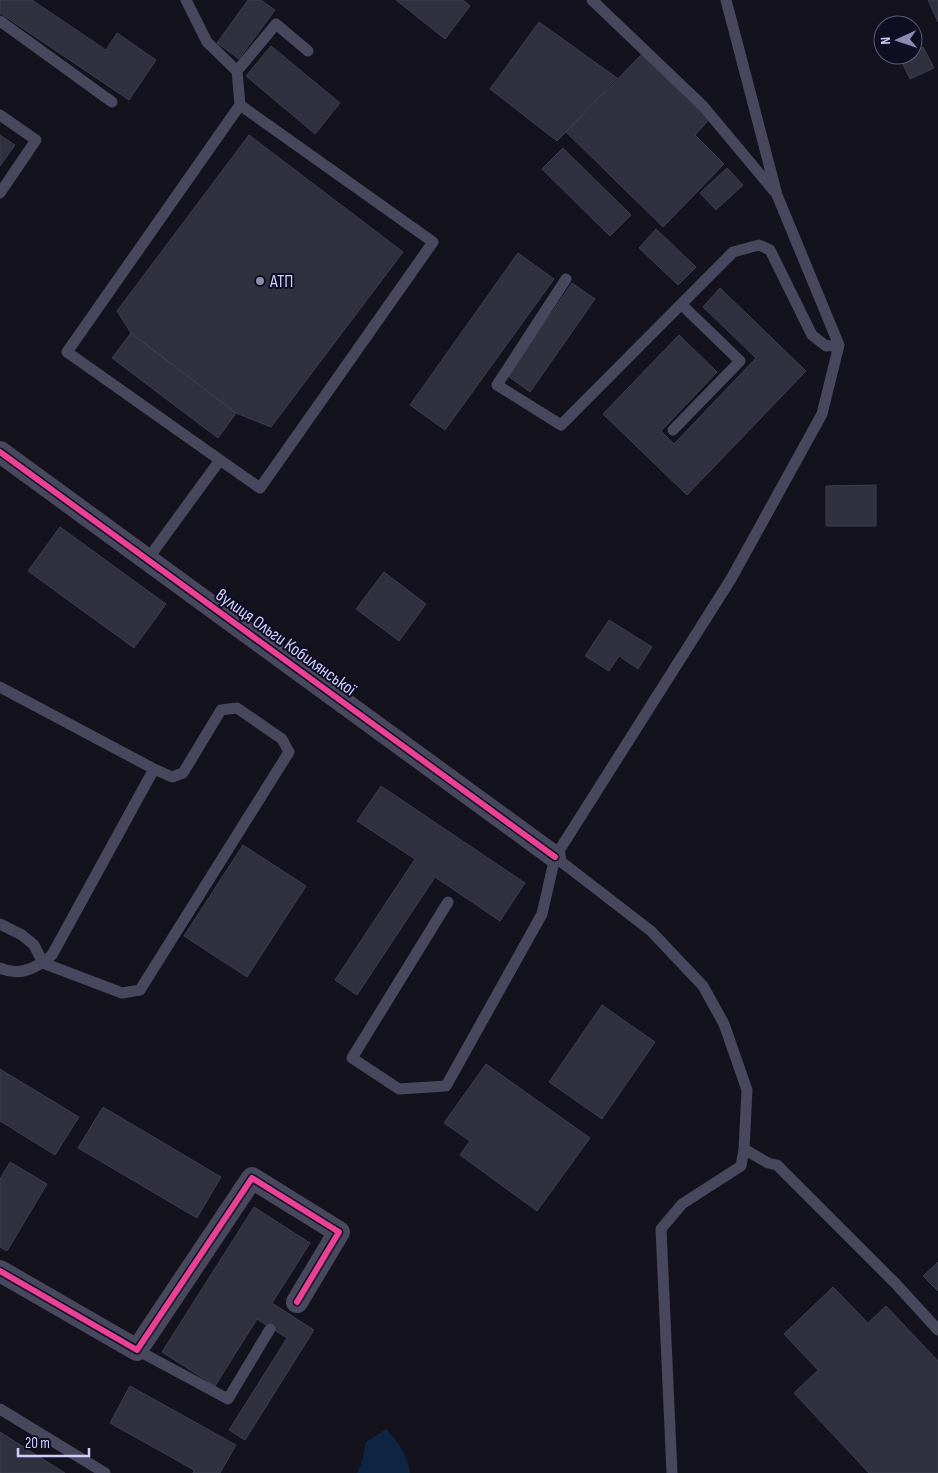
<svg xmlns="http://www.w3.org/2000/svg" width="938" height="1473" font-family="'Sofia Sans Condensed',sans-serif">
<rect width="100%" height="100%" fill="#13121d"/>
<path fill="#0d2543" d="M386,1429C398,1442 408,1455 410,1473H357L362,1462L366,1442Z"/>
<path fill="#31303f" stroke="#3e3c51" d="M0,0H32L106,50L117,33L156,60L129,100L0,13Z
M248,0H261L275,10L239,59L217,43Z
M396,0H463L470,6L445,39Z
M928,0H938V22Z
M539,22L617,78L557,141L490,89Z
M271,46L340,103L315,134L246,76Z
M923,47L934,68L910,79L900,58L907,55H913V52Z
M642,54L709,120L695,135L724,164L663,227L566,132Z
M0,135L15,145L0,166Z
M249,135L403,252L271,427L236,413L131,333L117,311Z
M563,148L631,215L610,236L542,169Z
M727,168L743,185L716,210L700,193Z
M656,229L696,267L678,285L639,248Z
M518,253L554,279L445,430L410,405Z
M572,283L595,299L530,392L508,376Z
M720,288L806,371L687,495L603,414L679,335L717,372L661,431L674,444L756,358L703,307Z
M131,333L236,413L218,438L112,358Z
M876,485V526H826V486Z
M60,527L166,604L134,648L28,571Z
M384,572L426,604L399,641L356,609Z
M609,620L652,647L638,669L619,656L609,671L585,656Z
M381,786L525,883L500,921L435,877L357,995L335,980L415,859L357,821Z
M243,845L306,886L247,977L184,936Z
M602,1005L655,1042L602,1119L549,1082Z
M486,1064L590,1138L537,1211L460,1155L470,1141L444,1123Z
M0,1069L79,1117L55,1155L0,1121Z
M103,1107L221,1177L197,1218L78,1148Z
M10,1162L47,1184L7,1251L0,1247V1179Z
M254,1207L310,1243L272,1303L314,1330L245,1440L229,1430L287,1338L257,1319L215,1386L162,1352Z
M938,1262V1291L923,1276Z
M833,1287L868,1323L886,1306L938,1361V1473H869L794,1393L818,1370L784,1334Z
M130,1386L236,1445L220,1473H193L194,1470L110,1423Z
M0,1432L65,1473H0Z"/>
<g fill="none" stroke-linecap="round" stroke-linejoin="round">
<path stroke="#47485e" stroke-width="11" d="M186,0L207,42L237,71
M592,0L703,106L774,191
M0,21L112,102
M240,105L237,71L276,24L308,51
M0,115L36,140L0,193
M566,279L497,385L561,425L733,252L759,245L770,250L812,335L826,346L839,345
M673,430L740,361L681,304
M147,560L220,460L67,352L240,105L433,242L260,488L220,460
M0,687L154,769L172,777L183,773L221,710L237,708L282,739L289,752L140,990L122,993L43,963L34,945L22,935L0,924
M555,857L651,931L703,986L724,1024L747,1090L744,1149L741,1166L682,1204L661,1229L672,1473
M448,902L352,1058L399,1089L446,1086L542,914L555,857L731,579L822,414L839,345L777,195L726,0
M0,968C19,977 37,968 52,955L154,769
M744,1149L768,1163L777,1165L896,1284L938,1330
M137,1350L228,1399L270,1329
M0,1409L105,1473"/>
<path stroke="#47485e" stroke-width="22" d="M0,452L555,857
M0,1271L137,1350L252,1178L339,1232L297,1302"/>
<g stroke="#0f0d22" stroke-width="9">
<path id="cycleway" d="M0,452L555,857
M0,1271L137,1350L252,1178L339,1232L297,1302"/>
</g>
<use href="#cycleway" stroke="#ea4096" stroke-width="6"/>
</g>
<circle fill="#8e8cb0" stroke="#0f0d22" stroke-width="2" cx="260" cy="281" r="5"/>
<g text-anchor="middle" stroke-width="4" stroke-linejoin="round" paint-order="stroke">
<g font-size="18" fill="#d0ceff" stroke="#0f0d22" text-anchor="start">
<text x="270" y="287">АТП</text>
</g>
<g font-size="18" fill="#d0ceff" stroke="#0f0d22">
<text transform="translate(286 642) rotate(36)" y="6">вулиця Ольги Кобилянської</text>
</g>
</g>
<g transform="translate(898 40) rotate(267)"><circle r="24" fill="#0f0d22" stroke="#5c5a7a"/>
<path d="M0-4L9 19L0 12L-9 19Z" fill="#8e8cb0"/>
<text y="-8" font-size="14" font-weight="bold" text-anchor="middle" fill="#d0ceff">N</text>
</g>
<path d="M18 1448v8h71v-8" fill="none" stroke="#d0ceff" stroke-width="2.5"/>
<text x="25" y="1448" font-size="15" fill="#d0ceff" stroke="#0f0d22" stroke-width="4" paint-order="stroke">20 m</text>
</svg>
